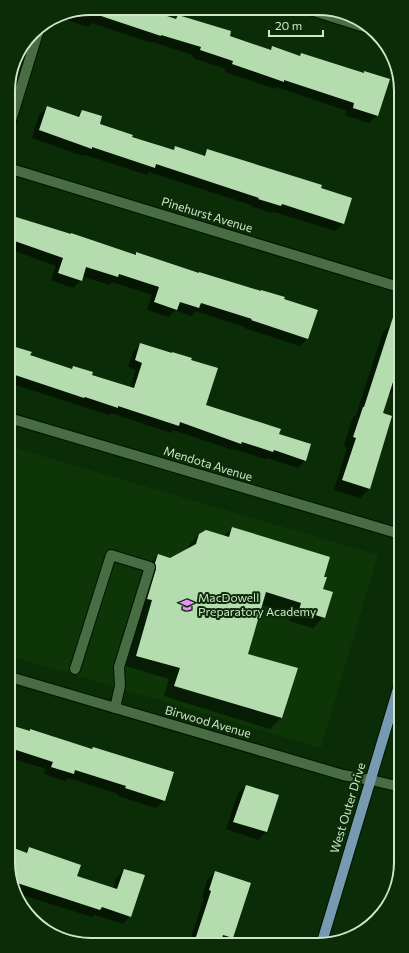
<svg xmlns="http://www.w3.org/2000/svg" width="409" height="953" font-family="Commissioner,sans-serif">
<rect width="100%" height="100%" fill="#0a2c06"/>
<path fill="#0d3508" d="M9,446L378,555L321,748L10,656Z"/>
<path fill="#0007" d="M91,8H140L175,20L178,16L269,50L272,48L299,56L301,54L363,74L365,72L377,115L369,123L345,115L347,111L277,87L275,89L225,72L226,69L193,58V55L153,42L152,43L92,23L88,27L67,20L69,12Z
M47,108L76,117L82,111L99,124L131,137L172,151L176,148L202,156L208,150L320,189L343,224L335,231L274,212L272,213L251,206V205L149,172L147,175L85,155L83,156L32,138L39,115Z
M16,218L135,255L137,254L283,300L307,339L300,346L244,328L245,327L195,311L191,316L175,310L169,317L147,310L152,295L112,282L109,285L82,276L81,280L73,288L51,280L56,266L9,249V226Z
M392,323L399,325V386L391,394L388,393L381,414L378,461L369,489L360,498L334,490L347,448L344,446L353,417L356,415L383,332Z
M141,344L190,360L205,405L278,435L305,460L298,468L267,458L265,459L234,449L233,450L173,430L171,433L111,413L109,415L9,383V346L29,356L71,370L73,367L91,375L130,388L136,370L128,367L133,352Z
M232,528L323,577L322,590L324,617L313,628L289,621L291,614L262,605L247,654L296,669L281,718L270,729L164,696L169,679L126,666L142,611L137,609L147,566L158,555L170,559L187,550L188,546L199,534L224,536Z
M10,726L164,801L156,808L118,796V794L69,778L65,781L44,774L46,769L10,758Z
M246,786L277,796L266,832L258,840L226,829L238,793Z
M29,848L76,876L113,889L116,878L124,870L130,916L123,924L95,915L92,917L16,893L11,883V849L24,853Z
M215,872L249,883L232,938L227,943H189L204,898H202L207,880Z"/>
<path fill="#b4dcaf" d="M91,8H143L176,19L178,15L231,31L230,36L271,50L272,46L300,56L301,53L364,73V71L390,79L378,116L353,108L354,103L284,80V82L232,64L233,61L200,50L201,47L161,35V36L86,11L87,9Z
M47,106L79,117L82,110L102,116L100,124L133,135L132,137L174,150L175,146L205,156L207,149L322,185L321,188L352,198L344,224L282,204L281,206L258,199L259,198L156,164L155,168L92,147V149L39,130Z
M16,217L71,234V233L136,255V252L199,273V272L261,291V290L285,297L284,299L318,310L308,339L251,320L252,319L201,303L199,308L180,302L177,310L154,302L159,287L119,274L118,277L86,267L82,281L58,273L63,258L9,239Z
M396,308L399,309V384L393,382L383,413L392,416L370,489L342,480L356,438L353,437L363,407H364Z
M140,343L172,353V352L192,358L191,360L218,368L206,405L281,429L279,434L311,444L306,461L274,450L273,452L242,442L241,444L180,422L179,426L118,406V408L85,397L84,398L9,373V345L32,352L30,355L72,369L73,366L93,372L92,375L134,388L142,363L135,360Z
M232,527L330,557L324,577H327L323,589L333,592L325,618L299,610L301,603L266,592L248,654L298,668L282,718L174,686L180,668L136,656L152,600L147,599L156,569L155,563L158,554L170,558L196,544L199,534L206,530L229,537Z
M10,725L30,731V729L92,749L93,747L174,772L165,801L125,788L126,786L75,770L74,774L51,767L53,762L10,748Z
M246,785L279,795L267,832L233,822Z
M11,847L27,853L29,847L81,865L77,876L117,889L124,869L145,875L131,917L102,907L100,910L11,881Z
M215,871L251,883L233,938L223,935L221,943H194L211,891L209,890Z"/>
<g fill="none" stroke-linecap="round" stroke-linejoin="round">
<g stroke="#001300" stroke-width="12">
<path id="minor" d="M307,9L371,29
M8,130L40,26
M8,168L399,287
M9,418L400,534
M75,669L111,555L150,567L119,667L120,686L115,708
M10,677L343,775L371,780L401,787"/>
</g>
<g stroke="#001300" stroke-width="12">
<path id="major" d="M322,942L400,682"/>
</g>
<use href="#minor" stroke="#486c44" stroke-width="10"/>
<use href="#major" stroke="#769ab0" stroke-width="10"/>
</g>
<defs>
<g id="school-bare" transform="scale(1.08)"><path d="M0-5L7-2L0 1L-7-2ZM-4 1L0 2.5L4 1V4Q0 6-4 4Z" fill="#eb8dfb" stroke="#0a2c06" stroke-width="2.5" paint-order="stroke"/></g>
</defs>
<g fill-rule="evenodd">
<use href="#school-bare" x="187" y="605"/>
</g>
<g text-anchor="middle" stroke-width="4" stroke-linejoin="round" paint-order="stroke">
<g font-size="12" fill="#d1e5ce" stroke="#0a2c06">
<text transform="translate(207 215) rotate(17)" y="4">Pinehurst Avenue</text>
<text transform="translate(208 464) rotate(17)" y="4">Mendota Avenue</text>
<text transform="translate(208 722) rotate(16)" y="4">Birwood Avenue</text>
<text transform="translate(348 808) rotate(-73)" y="4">West Outer Drive</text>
</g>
<g font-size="12" fill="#d1e5ce" stroke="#0a2c06" text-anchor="start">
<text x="198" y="602">MacDowell<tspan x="198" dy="14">Preparatory Academy</tspan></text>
</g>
</g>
<path d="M0 0H409V953H0ZM91 15H318A76 76 0 0 1 394 91V862A76 76 0 0 1 318 938H91A76 76 0 0 1 15 862V91A76 76 0 0 1 91 15Z" fill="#0a2c06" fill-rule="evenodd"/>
<path fill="none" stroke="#d1e5ce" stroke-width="2" d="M91 15H318A76 76 0 0 1 394 91V862A76 76 0 0 1 318 938H91A76 76 0 0 1 15 862V91A76 76 0 0 1 91 15Z"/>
<path d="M269 30v6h54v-6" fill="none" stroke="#d1e5ce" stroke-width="2"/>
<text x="275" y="30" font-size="12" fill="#d1e5ce" stroke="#0a2c06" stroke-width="3" paint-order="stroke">20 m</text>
</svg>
